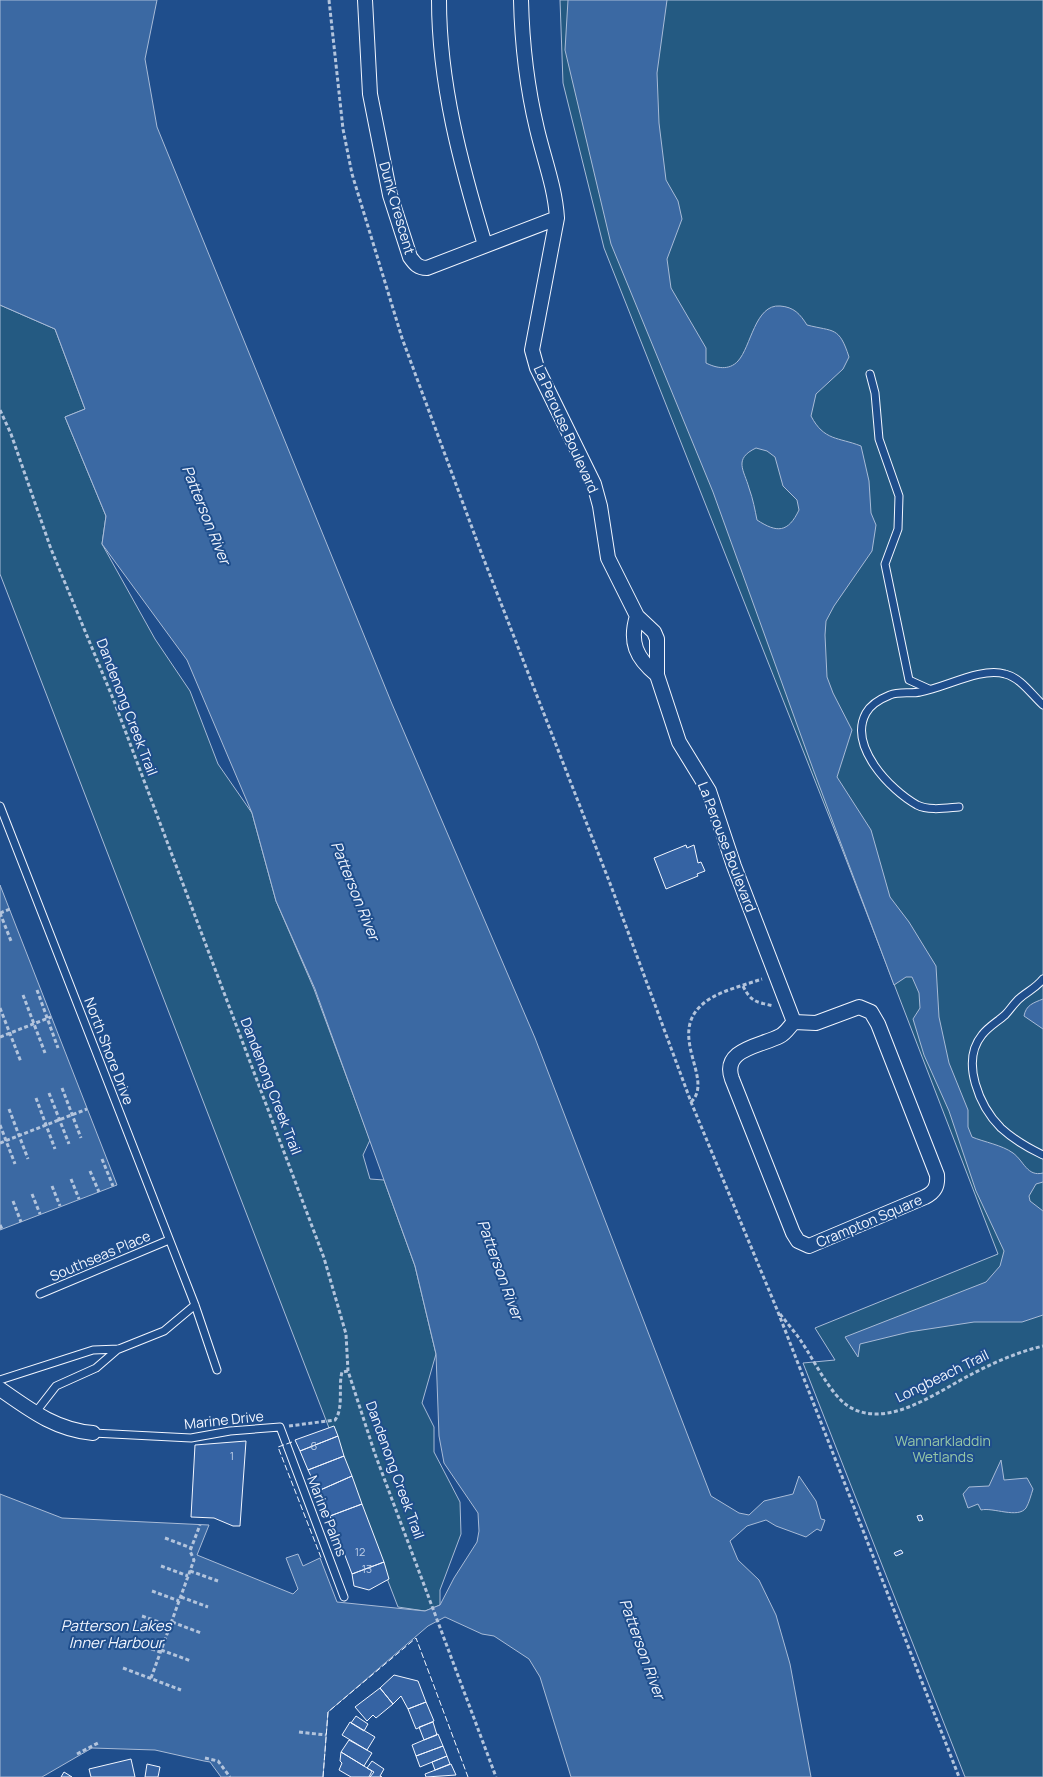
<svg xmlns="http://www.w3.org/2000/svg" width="1043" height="1777" font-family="Manrope,sans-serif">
<rect width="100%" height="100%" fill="#1f4e8c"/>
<path fill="#245a82" stroke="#a8bbd7" d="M560,0H1043V1777H965L803,1363L835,1360L815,1328L998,1254L842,849L604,248L563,83Z
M0,305L55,329L85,409L65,417L106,516L102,544L155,639L190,691L218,764L252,813L276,901L314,989L370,1140L363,1155L370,1179L384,1180L415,1266L436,1354L422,1403L434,1427V1452L460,1502L461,1534L440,1590V1605L425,1611L398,1607L0,574Z"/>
<path fill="#3b69a3" stroke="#a8bbd7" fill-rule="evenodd" d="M0,0H157L145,59L157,127L392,704L535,1038L711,1496L739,1513L749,1515L764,1501L793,1494L799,1476L816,1501L821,1519L825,1520L821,1531L817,1529L806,1537L776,1526L766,1520L747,1526L730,1541L738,1560L759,1580L776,1615L790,1664L811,1777H571L540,1677L529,1659L494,1636L482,1634L445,1617L428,1626L328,1712L323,1777H221L210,1762L204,1761L155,1750L92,1748L42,1777H0V1494L62,1518L209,1525L197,1555L293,1594L298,1589L286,1558L298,1554L303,1566L320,1558L337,1602L425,1611L440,1605L454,1578L477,1542L479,1531L478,1513L444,1463L439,1436L436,1354L415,1266L315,989L276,901L252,813L187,660L102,544L106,516L65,417L85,409L55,329L0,305Z
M568,0H667L657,73L659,123L666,180L678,201L682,219L667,259L671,288L706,348V363C716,368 729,371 738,361C751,347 755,304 780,306C794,307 800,314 807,325C834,332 839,326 849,357L843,369L816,394L811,416C824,441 838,437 861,446L869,481L871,513L876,525L872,551L834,606L826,621L825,635L827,677L833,693L852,730L837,777L871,830L890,897L909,922L936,966L939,1017L949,1063L968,1110V1127L972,1137C984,1142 1002,1145 1013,1153C1024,1161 1027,1177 1043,1173V1182L1036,1184L1029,1196L1030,1201L1043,1211V1315L1022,1322H974L909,1332L860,1344L858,1357L845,1337L986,1282L1000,1266L1004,1251L976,1191L949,1111L924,1055L913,1019L920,1008L919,993L912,977H906L894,985L813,769L713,492L611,244L565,50ZM756,448L767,451L775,457L783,486L797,500L799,510C788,533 777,533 757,520C755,510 753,499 749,488C744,470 733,459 756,448Z
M0,885L117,1185L0,1230Z
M1043,999V1029L1024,1016C1026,1005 1033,1003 1043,999Z
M1001,1460L1004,1480L1027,1478L1033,1489C1031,1495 1029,1503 1026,1508C1018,1519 993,1507 981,1510L978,1504L968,1508L963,1494L969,1487L989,1486Z"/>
<path fill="#3563a3" stroke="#f2f6ff" d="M686,845L687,848L694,845L698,863L701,862L705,871L697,874L698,876L666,889L654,858Z
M334,1426L338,1436L300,1451L295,1440Z
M338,1436L344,1456L308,1470L300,1451Z
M246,1441L240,1526H233L214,1518L191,1517L195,1445Z
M344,1456L352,1476L318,1491L308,1470Z
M352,1476L362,1504L330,1516L318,1491Z
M362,1504L384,1562L352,1574L330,1516Z
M921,1515L923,1520L919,1521L917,1516Z
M901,1550L903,1553L896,1556L894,1553Z
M384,1562L389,1579L369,1590L354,1586L352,1574Z
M394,1675L418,1681L426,1702L408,1709L401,1696L393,1704L380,1688Z
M380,1688L393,1704L376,1718L373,1715L367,1721L355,1707Z
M426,1702L434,1721L416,1729L408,1709Z
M356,1716L368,1724L364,1731L351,1723Z
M350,1722L375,1737L367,1750L342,1735Z
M433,1722L437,1735L424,1740L419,1727Z
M438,1734L443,1746L416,1756L412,1745Z
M349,1740L372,1753L364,1766L341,1752Z
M443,1746L447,1756L420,1767L416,1756Z
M341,1752L372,1771L369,1777H351L339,1770L342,1763L340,1761Z
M447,1756L450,1764L435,1770L432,1762Z
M131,1759L135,1777H91L89,1769Z
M372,1761L384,1769L380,1776L382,1777H370L374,1772L367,1768Z
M147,1764L160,1767L158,1777H145Z
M451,1764L456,1775L426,1777L425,1774Z
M64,1772L72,1777H61Z"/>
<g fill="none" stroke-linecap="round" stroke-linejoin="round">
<g stroke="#f2f6ff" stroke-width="9">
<path id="service" d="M870,374L875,393L879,439L899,496L898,529L885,564L909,680L929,689
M0,806L195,1305L217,1370
M959,807C946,808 929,811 917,805C890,790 848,746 866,713C871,704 880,699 890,695C899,691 911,694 920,692C945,688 980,667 1005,674C1021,678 1031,694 1043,705
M1043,979C1036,988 1028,991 1020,998C1014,1003 1010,1010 1005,1015C997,1022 988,1027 982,1035C960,1062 980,1107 1001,1128C1013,1139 1028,1148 1043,1155
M40,1294L169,1240
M0,1380L93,1350L119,1349L164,1331L195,1305
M35,1413L56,1386L96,1368L118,1349
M93,1433L191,1438L230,1431L280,1427L344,1597"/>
</g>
<g stroke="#f2f6ff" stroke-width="16">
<path id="minor" d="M365,0L370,94L390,195L410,257C415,264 418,268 427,268L557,218
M439,0C439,84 461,165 485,245
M521,0C522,43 527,87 537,129C544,159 555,187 557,218L532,350L537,368L594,484L600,506L608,558L637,616L654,632L657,639V675L679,742L709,791L734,866L794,1022
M637,616C629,642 636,658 657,675
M859,1007L871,1012L878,1024L937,1175C938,1186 935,1192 925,1197L809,1246L798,1241L793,1233L732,1079C721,1049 761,1046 780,1036C786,1033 789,1027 794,1022L816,1023Z
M0,1389C30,1410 56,1430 93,1433"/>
</g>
<path stroke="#b3c4dc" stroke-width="3" stroke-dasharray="4 2.5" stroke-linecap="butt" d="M329,0L343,129L352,174L402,338L481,552L611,886L691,1102L778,1312L959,1777
M0,410L11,434L51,549L114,701L324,1258L346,1334L348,1371L375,1454L496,1777
M0,913L11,941
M0,913L10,909
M743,986C751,1002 756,1002 774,1006
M37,990L58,1048
M23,995L45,1053
M0,1008L21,1062
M0,1037L51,1017
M62,1088L81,1138
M49,1093L69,1144
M36,1098L55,1149
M691,1102C716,1079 662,1031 708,1000C723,990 745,985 762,979
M9,1109L28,1159
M0,1125L15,1164
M0,1143L87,1109
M102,1159L113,1186
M90,1171L99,1192
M71,1179L79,1199
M52,1186L60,1206
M32,1194L40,1214
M13,1201L21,1222
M0,1225L2,1229
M780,1314C787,1323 795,1332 801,1341C814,1360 830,1394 848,1406C887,1431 938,1391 972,1374C995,1362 1018,1352 1043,1346
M289,1426L335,1420C344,1408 338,1386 342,1372L348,1371
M165,1538L191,1548
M161,1566L188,1576
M190,1571L218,1581
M152,1591L179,1601
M181,1597L208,1607
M142,1616L170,1626
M172,1622L201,1633
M133,1642L160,1652
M161,1650L191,1661
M123,1668L181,1690
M151,1678L194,1560L190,1551L200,1525
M299,1732L326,1735
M77,1754L98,1743
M205,1758L218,1761L230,1777"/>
<use href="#service" stroke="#1f4e8c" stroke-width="7"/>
<use href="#minor" stroke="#1f4e8c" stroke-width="14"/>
<path stroke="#f2f6ff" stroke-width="1" stroke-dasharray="6 2.5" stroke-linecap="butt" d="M292,1442L278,1447L322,1560
M323,1777L328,1712L416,1638L468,1777"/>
</g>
<g text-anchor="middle" stroke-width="4" stroke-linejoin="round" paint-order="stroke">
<g font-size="11" fill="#c3d1e8">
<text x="314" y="1450">6</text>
<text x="232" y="1460">1</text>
<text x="360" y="1556">12</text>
<text x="367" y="1573">13</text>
</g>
<g font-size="14" fill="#f2f6ff" stroke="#1f4e8c">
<text transform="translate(397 208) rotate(74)" y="5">Dunk Crescent</text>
<text transform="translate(566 429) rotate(66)" y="5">La Perouse Boulevard</text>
<text transform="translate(127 707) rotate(69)" y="5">Dandenong Creek Trail</text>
<text transform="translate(727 847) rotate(69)" y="5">La Perouse Boulevard</text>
<text transform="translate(109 1051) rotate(69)" y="5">North Shore Drive</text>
<text transform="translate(271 1086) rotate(69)" y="5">Dandenong Creek Trail</text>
<text transform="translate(869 1221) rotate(-23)" y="5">Crampton Square</text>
<text transform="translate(100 1256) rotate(-23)" y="5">Southseas Place</text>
<text transform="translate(942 1376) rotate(-26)" y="5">Longbeach Trail</text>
<text transform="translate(224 1420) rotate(-6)" y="5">Marine Drive</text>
<text transform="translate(395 1470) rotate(70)" y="5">Dandenong Creek Trail</text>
<text transform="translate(327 1516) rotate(69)" y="5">Marine Palms</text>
</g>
<g font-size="14" fill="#97c8a6" stroke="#1f4e8c">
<text x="943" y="1446">Wannarkladdin<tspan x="943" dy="16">Wetlands</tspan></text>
</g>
<g font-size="15" font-style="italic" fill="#f2f6ff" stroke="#1f4e8c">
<text transform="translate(206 515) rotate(68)" y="5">Patterson River</text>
<text transform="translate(355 891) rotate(68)" y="5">Patterson River</text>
<text transform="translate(500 1270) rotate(70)" y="5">Patterson River</text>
<text x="116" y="1631">Patterson Lakes<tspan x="116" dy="17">Inner Harbour</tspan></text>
<text transform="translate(642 1649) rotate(70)" y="5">Patterson River</text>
</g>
</g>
</svg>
